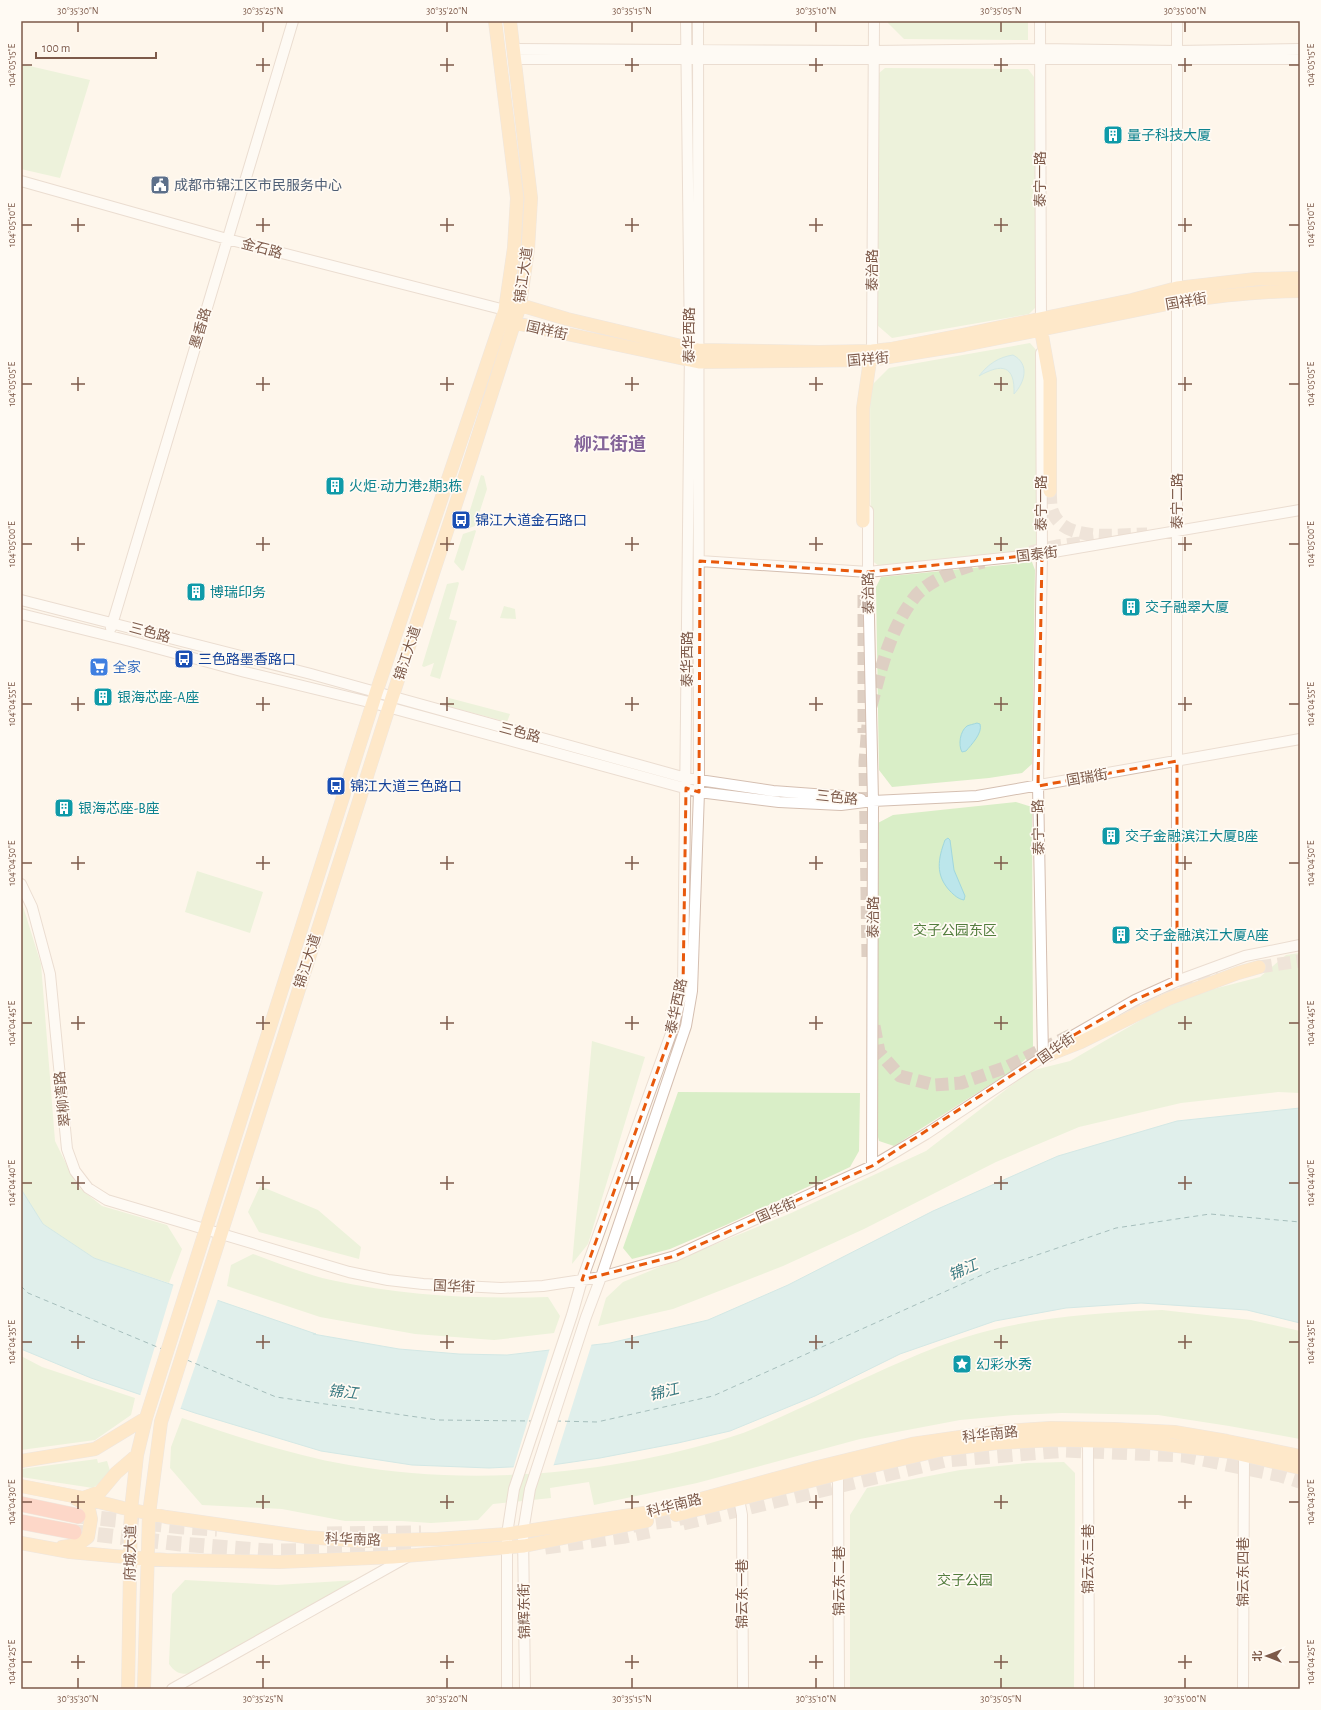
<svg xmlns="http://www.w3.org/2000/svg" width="1321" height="1710" font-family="'Alegreya Sans','Noto Sans SC',sans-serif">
<rect width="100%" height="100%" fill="#fef6eb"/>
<path fill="#d9eec7" d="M888,21H1028V40L904,39L888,23Z
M21,64L90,80L60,178L21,169Z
M885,68L1028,69L1034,77L1037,306L1029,314L892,338L877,325L878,74Z
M1030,343L1037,351L1040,543L1031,550L993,557L879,566L871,560L870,387L889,368Z
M481,475L484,476L487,489L475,526L466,529H464Z
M475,530L476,531L464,570L462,571L454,562L463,534Z
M1032,562L1035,570L1032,764L1022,773L989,778L892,787L879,770L876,587L881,577Z
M458,582L459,583L449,619L457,621L440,679L430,676L434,663L424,667L422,666L447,584Z
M504,606L515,609L516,619L500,618Z
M449,698L510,714L507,722L447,706Z
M1016,802L1032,807L1033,1052L1016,1068L894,1146L879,1141L877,1133L876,824L893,815Z
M197,871L263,892L250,933L185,912Z
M21,900L41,964L55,1141L77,1186L102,1206L167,1225L182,1249L169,1283L94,1258L43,1224L21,1189Z
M1300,953V1093L1278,1092L1181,1103L1079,1127L996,1162L864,1229L783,1266L673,1309L598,1326L606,1298L623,1282L789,1214L926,1151L1030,1071L1070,1061L1179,998L1260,977L1286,955Z
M592,1041L645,1057L588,1244L572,1264Z
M678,1092L860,1093L859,1151L850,1167L726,1225L670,1249L632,1259L623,1248Z
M260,1186L318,1210L361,1247L359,1259L259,1232L248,1212Z
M253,1254C278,1263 304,1274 331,1280C402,1296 475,1299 548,1297L560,1316L554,1333L494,1340L415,1334L320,1317L227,1286L231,1265Z
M1162,1310L1251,1320L1300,1331V1439L1229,1426L1158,1415L1062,1413L1014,1415L960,1420L860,1439L697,1483L594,1505L589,1482L550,1488L551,1498L493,1504L478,1520L431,1523L402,1521H345L282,1509L202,1505L170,1468L171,1447L182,1418C237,1437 292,1455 349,1465C474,1487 616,1474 737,1435C761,1427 784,1415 807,1405C850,1385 893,1364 937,1347C1009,1319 1087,1313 1162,1310Z
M21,1356L42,1367L135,1398L131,1415L95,1440L21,1450Z
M97,1459L98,1463L107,1461L111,1474L93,1488L21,1477V1469Z
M1064,1462L1075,1473L1074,1689H850V1515L867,1488L960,1470L1027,1463Z
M185,1580L277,1585L357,1580L194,1673C182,1675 176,1674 169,1664L172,1594Z"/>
<path fill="#bce6eb" stroke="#a1d7dd" d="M1013,355C1030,364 1025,382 1014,394C1015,365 1002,363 979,376C988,364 999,357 1013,355Z
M977,723L980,724C983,733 971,745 966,751L962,752C958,745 960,731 967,726C969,725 974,724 977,723Z
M948,838L950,840L954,870L965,896L964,900C958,899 954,895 950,891C935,875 938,859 945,840Z
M1300,1108V1323L1247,1310L1141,1303L1066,1308L995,1321L900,1354L815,1396L730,1431L678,1443L600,1458L552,1465L489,1468L412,1465L321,1451L195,1413L91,1378L21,1349V1189L43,1224L94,1258L316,1334H313L399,1349L459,1354L507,1355L610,1343L708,1320L788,1285L933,1211L1058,1156L1177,1121Z"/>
<path fill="#fef6eb" d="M174,1283L218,1299L180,1410L140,1396Z
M592,1343L553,1467L513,1469L550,1348Z"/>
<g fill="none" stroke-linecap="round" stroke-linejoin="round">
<path stroke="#3b7a82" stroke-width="1" stroke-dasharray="5 4" stroke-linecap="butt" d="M21,1286L28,1293L162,1349
M187,1360L276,1397L438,1420L531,1421
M556,1421L597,1422L713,1396L993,1270L1116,1228L1210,1214L1300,1222"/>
<path stroke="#decfc3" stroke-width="13" stroke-dasharray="13 6" stroke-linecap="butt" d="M1050,491C1051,497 1050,504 1052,510C1062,544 1120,534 1147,534
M1030,552L1057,546L1094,541
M864,595V733
M871,706C881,669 890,629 914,598C926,581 964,566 984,562
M868,957L865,762L868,725
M1259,967L1300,961
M1111,1018L1217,971
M874,1026L879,1052L900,1076L934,1085L961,1083L1007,1067L1071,1035"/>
<path stroke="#decfc3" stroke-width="15" stroke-dasharray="15 8" stroke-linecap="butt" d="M78,1516L183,1527L217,1529
M683,1523L946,1460L1066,1450L1183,1455L1281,1475L1300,1481
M633,1525L673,1520L692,1515
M75,1532L181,1544L269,1551L416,1550
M327,1534L421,1533
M545,1547L625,1536L649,1531"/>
<g stroke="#d5bfb1" stroke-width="12">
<path id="minor" d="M1040,21L1041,325
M1177,21V981
M514,49L874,51L1040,49L1177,51L1300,49
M515,59H1300
M21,181L227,239L505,310
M1041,353L1042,554L1038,786L1043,1057
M871,357L872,351L874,21
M868,511V572L873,801L872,1166
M700,561L868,572L1042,554L1300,510
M21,600L311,674L686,778L773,791L841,796L861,799
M21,614L130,641L245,672L373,703L699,792L779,802L841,805L873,801L977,796L1300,739
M111,628L293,21
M21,884L32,907L50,974L67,1149L75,1171L88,1188L107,1200L349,1272L388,1280L423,1284L501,1288L543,1286L582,1280L601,1277L675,1256L872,1166L926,1134L1043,1057L1074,1035L1135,1000L1177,981L1245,956L1300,945
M1088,1435L1089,1689
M838,1474L839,1689
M739,1499L742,1515L743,1689
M172,1689L409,1556
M507,1689V1534L514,1489L572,1315L582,1280L673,1028L683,989L690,348L686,21
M525,1689L523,1532L530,1489L586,1317L601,1277L686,1026L692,991L699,792L698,21
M1243,1689L1244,1455"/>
</g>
<g stroke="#ddd4d0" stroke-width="14">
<path id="major" d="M1300,278L1256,279L1177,288L1132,300L962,335L891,349L872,351L819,352L698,350L567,319L520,305L505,310L515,323L699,362L870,360L964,345L1177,302C1218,296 1258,291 1300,291
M1041,330L1050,380V491
M863,521V408L870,360
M1043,1057L1081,1042L1168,999L1238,973L1259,967
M21,1461L95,1449L146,1418
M21,1486L83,1498L123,1508L166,1517L306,1537L359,1541L438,1539L507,1534L657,1511L818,1467L912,1444L1002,1431L1051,1428L1114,1429L1174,1432L1227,1441L1300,1456
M83,1498L100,1492L116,1473L137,1455
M676,1515L838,1474L941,1450L997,1443L1055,1440L1141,1442L1231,1452L1300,1468
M21,1543L70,1552L113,1556L166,1560L279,1562L393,1557L524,1546L647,1521
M62,1547L77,1545L88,1537L91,1519L88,1505L76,1499
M128,1689L131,1510L137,1455L146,1418L376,693L505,310L514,248L517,198L495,21
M144,1689L149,1514L161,1422L389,707L470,461L520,305L528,249L531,198L510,21"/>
</g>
<g stroke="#ddd4d0" stroke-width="16">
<path id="highway" d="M21,1504L78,1516
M21,1522L74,1532"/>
</g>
<use href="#minor" stroke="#fff" stroke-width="10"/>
<use href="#major" stroke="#ffd7a1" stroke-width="13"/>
<use href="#highway" stroke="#fdb29d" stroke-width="15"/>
</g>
<path d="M0 0H1321V1710H0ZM1042,554L1038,786L1177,761V981L1135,1000L1074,1035L872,1166L675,1256L582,1280L673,1028L683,989L686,788L699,792L700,561L868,572Z" fill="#fef6eb" fill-opacity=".55" fill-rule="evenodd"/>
<path fill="none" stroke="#e8590c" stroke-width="3" stroke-dasharray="8 5" stroke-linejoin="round" d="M1042,554L1038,786L1177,761V981L1135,1000L1074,1035L872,1166L675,1256L582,1280L673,1028L683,989L686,788L699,792L700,561L868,572Z"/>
<path fill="none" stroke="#7d5a4a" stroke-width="1.5" d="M78,22V32M263,22V32M447,22V32M632,22V32M816,22V32M1001,22V32M1185,22V32M263,58V72M447,58V72M632,58V72M816,58V72M1001,58V72M1185,58V72M22,65H32M256,65H270M440,65H454M625,65H639M809,65H823M994,65H1008M1178,65H1192M1289,65H1299M78,218V232M263,218V232M447,218V232M632,218V232M816,218V232M1001,218V232M1185,218V232M22,225H32M71,225H85M256,225H270M440,225H454M625,225H639M809,225H823M994,225H1008M1178,225H1192M1289,225H1299M78,377V391M263,377V391M447,377V391M632,377V391M816,377V391M1001,377V391M1185,377V391M22,384H32M71,384H85M256,384H270M440,384H454M625,384H639M809,384H823M994,384H1008M1178,384H1192M1289,384H1299M78,537V551M263,537V551M447,537V551M632,537V551M816,537V551M1001,537V551M1185,537V551M22,544H32M71,544H85M256,544H270M440,544H454M625,544H639M809,544H823M994,544H1008M1178,544H1192M1289,544H1299M78,697V711M263,697V711M447,697V711M632,697V711M816,697V711M1001,697V711M1185,697V711M22,704H32M71,704H85M256,704H270M440,704H454M625,704H639M809,704H823M994,704H1008M1178,704H1192M1289,704H1299M78,856V870M263,856V870M447,856V870M632,856V870M816,856V870M1001,856V870M1185,856V870M22,863H32M71,863H85M256,863H270M440,863H454M625,863H639M809,863H823M994,863H1008M1178,863H1192M1289,863H1299M78,1016V1030M263,1016V1030M447,1016V1030M632,1016V1030M816,1016V1030M1001,1016V1030M1185,1016V1030M22,1023H32M71,1023H85M256,1023H270M440,1023H454M625,1023H639M809,1023H823M994,1023H1008M1178,1023H1192M1289,1023H1299M78,1176V1190M263,1176V1190M447,1176V1190M632,1176V1190M816,1176V1190M1001,1176V1190M1185,1176V1190M22,1183H32M71,1183H85M256,1183H270M440,1183H454M625,1183H639M809,1183H823M994,1183H1008M1178,1183H1192M1289,1183H1299M78,1335V1349M263,1335V1349M447,1335V1349M632,1335V1349M816,1335V1349M1001,1335V1349M1185,1335V1349M22,1342H32M71,1342H85M256,1342H270M440,1342H454M625,1342H639M809,1342H823M994,1342H1008M1178,1342H1192M1289,1342H1299M78,1495V1509M263,1495V1509M447,1495V1509M632,1495V1509M816,1495V1509M1001,1495V1509M1185,1495V1509M22,1502H32M71,1502H85M256,1502H270M440,1502H454M625,1502H639M809,1502H823M994,1502H1008M1178,1502H1192M1289,1502H1299M78,1655V1669M263,1655V1669M447,1655V1669M632,1655V1669M816,1655V1669M1001,1655V1669M1185,1655V1669M22,1662H32M71,1662H85M256,1662H270M440,1662H454M625,1662H639M809,1662H823M994,1662H1008M1178,1662H1192M1289,1662H1299M78,1678V1688M263,1678V1688M447,1678V1688M632,1678V1688M816,1678V1688M1001,1678V1688M1185,1678V1688"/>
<defs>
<g id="building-square" transform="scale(1)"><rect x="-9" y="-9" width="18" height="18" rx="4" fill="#0f9aa8" stroke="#fffaf3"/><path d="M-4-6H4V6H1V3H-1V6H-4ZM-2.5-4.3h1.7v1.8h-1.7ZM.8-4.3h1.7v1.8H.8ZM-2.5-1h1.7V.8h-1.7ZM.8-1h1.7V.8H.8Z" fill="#fff"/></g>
<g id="civic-square" transform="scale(1)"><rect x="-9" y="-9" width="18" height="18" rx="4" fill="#5c6f8a" stroke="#fffaf3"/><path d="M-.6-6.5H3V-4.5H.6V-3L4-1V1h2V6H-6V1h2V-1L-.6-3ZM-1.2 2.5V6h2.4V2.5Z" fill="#fff"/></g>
<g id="bus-square" transform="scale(1)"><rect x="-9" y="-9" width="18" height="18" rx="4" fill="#1a4fb4" stroke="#fffaf3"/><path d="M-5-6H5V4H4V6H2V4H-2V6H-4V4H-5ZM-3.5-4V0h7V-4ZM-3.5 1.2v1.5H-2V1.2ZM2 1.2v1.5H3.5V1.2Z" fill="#fff"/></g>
<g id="supermarket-square" transform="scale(1)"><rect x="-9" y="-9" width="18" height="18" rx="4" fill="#3f7fe0" stroke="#fffaf3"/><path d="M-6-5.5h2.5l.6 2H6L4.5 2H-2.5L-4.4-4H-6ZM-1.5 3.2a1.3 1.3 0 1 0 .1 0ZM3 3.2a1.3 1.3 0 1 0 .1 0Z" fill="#fff"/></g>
<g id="sight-square" transform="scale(1)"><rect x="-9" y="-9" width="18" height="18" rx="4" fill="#0f9aa8" stroke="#fffaf3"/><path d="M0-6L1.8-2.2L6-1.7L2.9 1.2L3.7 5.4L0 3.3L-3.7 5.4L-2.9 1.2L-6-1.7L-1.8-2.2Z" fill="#fff"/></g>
</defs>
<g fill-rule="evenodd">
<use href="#building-square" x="1113" y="135"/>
<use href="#civic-square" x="160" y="185"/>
<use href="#building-square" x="335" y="486"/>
<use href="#bus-square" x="461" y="520"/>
<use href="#building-square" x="196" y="592"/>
<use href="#building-square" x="1131" y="607"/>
<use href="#bus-square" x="184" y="659"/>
<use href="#supermarket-square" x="99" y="667"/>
<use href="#building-square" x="103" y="697"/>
<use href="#bus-square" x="336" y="786"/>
<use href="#building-square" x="64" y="808"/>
<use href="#building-square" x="1111" y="836"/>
<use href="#building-square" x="1121" y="935"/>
<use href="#sight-square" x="962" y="1364"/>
</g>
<g text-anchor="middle" stroke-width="3.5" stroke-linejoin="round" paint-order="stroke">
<g font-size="14" fill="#0d838f" stroke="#fffaf3" text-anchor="start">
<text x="1127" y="140">量子科技大厦</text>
<text x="349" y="491">火炬·动力港2期3栋</text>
<text x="210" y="597">博瑞印务</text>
<text x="1145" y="612">交子融翠大厦</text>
<text x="117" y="702">银海芯座-A座</text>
<text x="78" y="813">银海芯座-B座</text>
<text x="1125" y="841">交子金融滨江大厦B座</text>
<text x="1135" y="940">交子金融滨江大厦A座</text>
<text x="976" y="1369">幻彩水秀</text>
</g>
<g font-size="14" fill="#7d5a4a" stroke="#fffaf3">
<text transform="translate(1040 179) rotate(-90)" y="5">泰宁一路</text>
<text transform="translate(262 248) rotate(15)" y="5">金石路</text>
<text transform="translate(872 270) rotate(-90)" y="5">泰治路</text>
<text transform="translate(523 275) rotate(-82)" y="5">锦江大道</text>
<text transform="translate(1186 301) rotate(-10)" y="5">国祥街</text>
<text transform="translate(200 328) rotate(-73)" y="5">墨香路</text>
<text transform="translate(547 330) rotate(13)" y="5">国祥街</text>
<text transform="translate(689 335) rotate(-90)" y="5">泰华西路</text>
<text transform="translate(868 359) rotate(-5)" y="5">国祥街</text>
<text transform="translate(1177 501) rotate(-90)" y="5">泰宁二路</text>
<text transform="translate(1041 503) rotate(-90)" y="5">泰宁一路</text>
<text transform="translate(1037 554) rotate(-7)" y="5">国泰街</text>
<text transform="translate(868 593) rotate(-91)" y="5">泰治路</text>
<text transform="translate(150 632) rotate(15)" y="5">三色路</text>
<text transform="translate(407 653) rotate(-72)" y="5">锦江大道</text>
<text transform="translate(687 659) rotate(-90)" y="5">泰华西路</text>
<text transform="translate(520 732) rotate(15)" y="5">三色路</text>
<text transform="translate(1087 777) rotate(-10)" y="5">国瑞街</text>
<text transform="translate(837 797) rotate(6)" y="5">三色路</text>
<text transform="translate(1038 827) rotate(-91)" y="5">泰宁一路</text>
<text transform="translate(873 917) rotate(-90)" y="5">泰治路</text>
<text transform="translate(307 961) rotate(-72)" y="5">锦江大道</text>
<text transform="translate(676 1006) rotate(-78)" y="5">泰华西路</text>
<text transform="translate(1056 1048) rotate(-35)" y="5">国华街</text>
<text transform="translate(62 1099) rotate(-96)" y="5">翠柳湾路</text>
<text transform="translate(776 1210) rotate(-24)" y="5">国华街</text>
<text transform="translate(454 1286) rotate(3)" y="5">国华街</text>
<text transform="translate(990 1434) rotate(-6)" y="5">科华南路</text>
<text transform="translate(674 1505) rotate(-14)" y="5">科华南路</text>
<text transform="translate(353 1539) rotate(2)" y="5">科华南路</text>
<text transform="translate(130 1553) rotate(-89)" y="5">府城大道</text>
<text transform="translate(1088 1559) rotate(-90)" y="5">锦云东三巷</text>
<text transform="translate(1243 1572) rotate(-90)" y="5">锦云东四巷</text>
<text transform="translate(839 1581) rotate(-90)" y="5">锦云东二巷</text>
<text transform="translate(742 1594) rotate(-90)" y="5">锦云东一巷</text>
<text transform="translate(524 1611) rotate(-91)" y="5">锦辉东街</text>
</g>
<g font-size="14" fill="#4e5e75" stroke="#fffaf3" text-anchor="start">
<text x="174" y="190">成都市锦江区市民服务中心</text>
</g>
<g font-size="14" fill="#164399" stroke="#fffaf3" text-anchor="start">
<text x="475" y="525">锦江大道金石路口</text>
<text x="198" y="664">三色路墨香路口</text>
<text x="350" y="791">锦江大道三色路口</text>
</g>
<g font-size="14" fill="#366cbe" stroke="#fffaf3" text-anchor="start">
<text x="113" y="672">全家</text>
</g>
<g font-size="14" fill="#537d3e" stroke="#fffaf3">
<text x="955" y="935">交子公园东区</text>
<text x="965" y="1585">交子公园</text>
</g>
<g font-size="15" font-style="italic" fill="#3b7a82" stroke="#fffaf3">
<text transform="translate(963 1270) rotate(-23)" y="5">锦江</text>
<text transform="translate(343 1392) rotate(6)" y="5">锦江</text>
<text transform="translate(664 1392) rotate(-13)" y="5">锦江</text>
</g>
<g font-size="18" font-weight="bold" fill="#836398" stroke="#fffaf3">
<text x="610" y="450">柳江街道</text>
</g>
</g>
<rect width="1321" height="1710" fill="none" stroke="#fffaf3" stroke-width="44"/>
<g transform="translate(1267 1656) rotate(270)" stroke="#fffaf3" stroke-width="3" paint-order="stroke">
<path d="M0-3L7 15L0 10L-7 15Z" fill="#7d5a4a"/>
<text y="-6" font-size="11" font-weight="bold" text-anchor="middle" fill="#7d5a4a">北</text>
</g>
<path d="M36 52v6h120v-6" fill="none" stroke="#7d5a4a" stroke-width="2"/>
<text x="42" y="52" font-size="12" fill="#7d5a4a" stroke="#fffaf3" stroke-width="3" paint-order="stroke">100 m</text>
<rect x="22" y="22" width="1277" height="1666" fill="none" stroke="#7d5a4a" stroke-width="1.5"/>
<g font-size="10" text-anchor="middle" fill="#7d5a4a">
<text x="78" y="14">30°35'30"N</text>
<text x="263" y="14">30°35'25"N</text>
<text x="447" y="14">30°35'20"N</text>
<text x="632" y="14">30°35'15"N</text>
<text x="816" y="14">30°35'10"N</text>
<text x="1001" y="14">30°35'05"N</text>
<text x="1185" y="14">30°35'00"N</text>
<text transform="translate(1310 65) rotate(-90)" y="4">104°05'15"E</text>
<text transform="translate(11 65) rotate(-90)" y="4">104°05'15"E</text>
<text transform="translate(1310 225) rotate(-90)" y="4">104°05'10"E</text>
<text transform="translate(11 225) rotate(-90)" y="4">104°05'10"E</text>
<text transform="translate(1310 384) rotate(-90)" y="4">104°05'05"E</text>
<text transform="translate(11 384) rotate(-90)" y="4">104°05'05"E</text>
<text transform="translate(1310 544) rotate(-90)" y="4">104°05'00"E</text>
<text transform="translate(11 544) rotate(-90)" y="4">104°05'00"E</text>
<text transform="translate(1310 704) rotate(-90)" y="4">104°04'55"E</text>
<text transform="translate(11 704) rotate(-90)" y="4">104°04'55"E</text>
<text transform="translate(1310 863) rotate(-90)" y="4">104°04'50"E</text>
<text transform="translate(11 863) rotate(-90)" y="4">104°04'50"E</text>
<text transform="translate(1310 1023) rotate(-90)" y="4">104°04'45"E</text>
<text transform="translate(11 1023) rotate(-90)" y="4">104°04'45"E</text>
<text transform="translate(1310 1183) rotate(-90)" y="4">104°04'40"E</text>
<text transform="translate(11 1183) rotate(-90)" y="4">104°04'40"E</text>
<text transform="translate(1310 1342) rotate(-90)" y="4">104°04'35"E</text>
<text transform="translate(11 1342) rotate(-90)" y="4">104°04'35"E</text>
<text transform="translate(1310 1502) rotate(-90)" y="4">104°04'30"E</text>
<text transform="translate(11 1502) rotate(-90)" y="4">104°04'30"E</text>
<text transform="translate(1310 1662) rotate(-90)" y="4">104°04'25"E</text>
<text transform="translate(11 1662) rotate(-90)" y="4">104°04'25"E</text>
<text x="78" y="1702">30°35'30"N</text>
<text x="263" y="1702">30°35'25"N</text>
<text x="447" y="1702">30°35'20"N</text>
<text x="632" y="1702">30°35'15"N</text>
<text x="816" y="1702">30°35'10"N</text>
<text x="1001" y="1702">30°35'05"N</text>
<text x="1185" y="1702">30°35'00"N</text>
</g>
</svg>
